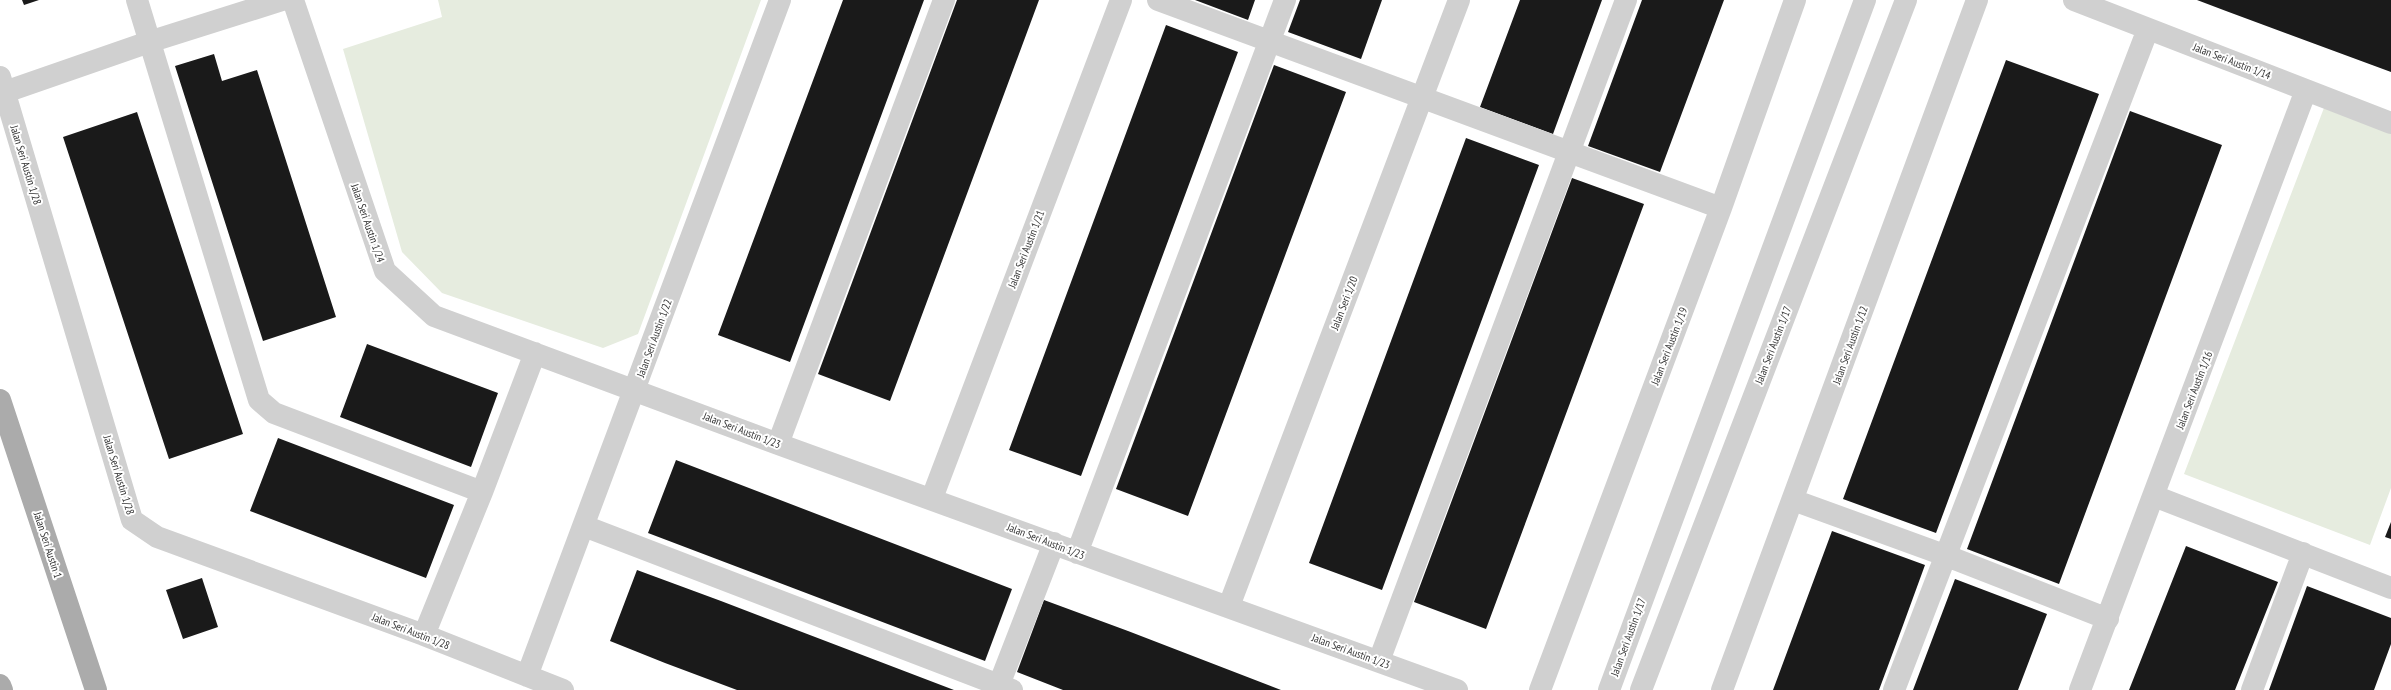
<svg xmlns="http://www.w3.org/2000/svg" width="2391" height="690" font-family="'PT Sans Narrow',sans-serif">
<rect width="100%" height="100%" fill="#fff"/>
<path fill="#e6ecdf" d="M438,0H761L638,334L603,348L442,293L402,252L343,49L442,17Z
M2327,100L2391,125V488L2370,545L2184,474Z"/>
<path fill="#1a1a1a" d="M22,0H39L24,5Z
M843,0H924L790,362L718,335Z
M957,0H1039L890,401L818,374Z
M1195,0H1255L1248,20Z
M1300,0H1382L1361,59L1288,32Z
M1520,0H1602L1553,134L1480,107Z
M1642,0H1724L1660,172L1588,146Z
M2197,0H2391V72L2226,11Z
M1166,25L1238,52L1081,476L1009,450Z
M214,54L222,81L257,70L336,317L263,341L175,66Z
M2006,60L2099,94L1936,533L1843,499Z
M1274,65L1346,92L1188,516L1116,489Z
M2130,111L2222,145L2059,584L1967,549Z
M137,112L243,434L169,459L63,137Z
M1466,138L1539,165L1382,590L1309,563Z
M1572,178L1644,204L1486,629L1414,602Z
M367,344L498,393L471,467L340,417Z
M278,438L454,505L426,578L250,511Z
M676,460L1012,589L985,661L648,533Z
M2391,522V539L2385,537Z
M1832,531L1925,565L1902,628L1879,690H1773Z
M2186,546L2278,582L2266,612L2235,690H2129Z
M637,570L721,601L954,690H737L665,663L610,641Z
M202,578L218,627L183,639L166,590Z
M1955,579L2047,614L2018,690H1913Z
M2307,586L2391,618V644L2374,690H2269Z
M1044,600L1128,631L1281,690H1063L1017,672Z"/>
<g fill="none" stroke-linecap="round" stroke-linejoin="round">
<path stroke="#d0d0d0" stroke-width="22" d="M137,0L259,400L274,413L482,492
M293,0L385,271L434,316L778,444L1457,690
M1158,0L1721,208
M2074,0L2391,123
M0,77L132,520L157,537L424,635L563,690
M5,92L149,42L282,0
M778,444L944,0
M2154,496L2391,588
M932,498L1121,0
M1793,500L1947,556L2108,619
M584,526L1012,690
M1077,553L1285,0
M1229,606L1459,0
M424,635L482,492L535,353
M1379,661L1626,0
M527,676L780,0
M997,690L1054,543
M1540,690L1721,208L1795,0
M1609,690L1865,0
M1641,690L1906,0
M1722,690L1977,0
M1894,690L2148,29
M2080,690L2306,90
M2252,690L2303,553"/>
<path stroke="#ababab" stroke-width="22" d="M0,400L96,690
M0,685L2,690"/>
</g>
<g text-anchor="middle" stroke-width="4" stroke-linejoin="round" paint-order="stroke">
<g font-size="11" fill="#333" stroke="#fff">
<text transform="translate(2232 61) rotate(21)" y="4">Jalan Seri Austin 1/14</text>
<text transform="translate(26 165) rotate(73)" y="4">Jalan Seri Austin 1/28</text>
<text transform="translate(368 223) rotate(71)" y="4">Jalan Seri Austin 1/24</text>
<text transform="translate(1026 249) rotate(-69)" y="4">Jalan Seri Austin 1/21</text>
<text transform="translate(1344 303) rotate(-69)" y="4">Jalan Seri 1/20</text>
<text transform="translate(654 338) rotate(-70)" y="4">Jalan Seri Austin 1/22</text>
<text transform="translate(1773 345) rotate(-69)" y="4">Jalan Seri Austin 1/17</text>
<text transform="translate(1850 345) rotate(-70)" y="4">Jalan Seri Austin 1/12</text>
<text transform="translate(1669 346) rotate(-69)" y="4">Jalan Seri Austin 1/19</text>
<text transform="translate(2194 390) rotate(-69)" y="4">Jalan Seri Austin 1/16</text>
<text transform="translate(742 430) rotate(21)" y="4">Jalan Seri Austin 1/23</text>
<text transform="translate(119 475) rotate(73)" y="4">Jalan Seri Austin 1/28</text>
<text transform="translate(1046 541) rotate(21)" y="4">Jalan Seri Austin 1/23</text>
<text transform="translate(48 545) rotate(72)" y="4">Jalan Seri Austin 1</text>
<text transform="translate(411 631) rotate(21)" y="4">Jalan Seri Austin 1/28</text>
<text transform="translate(1628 637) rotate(-70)" y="4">Jalan Seri Austin 1/17</text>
<text transform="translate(1351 651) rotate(20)" y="4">Jalan Seri Austin 1/23</text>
</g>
</g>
</svg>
